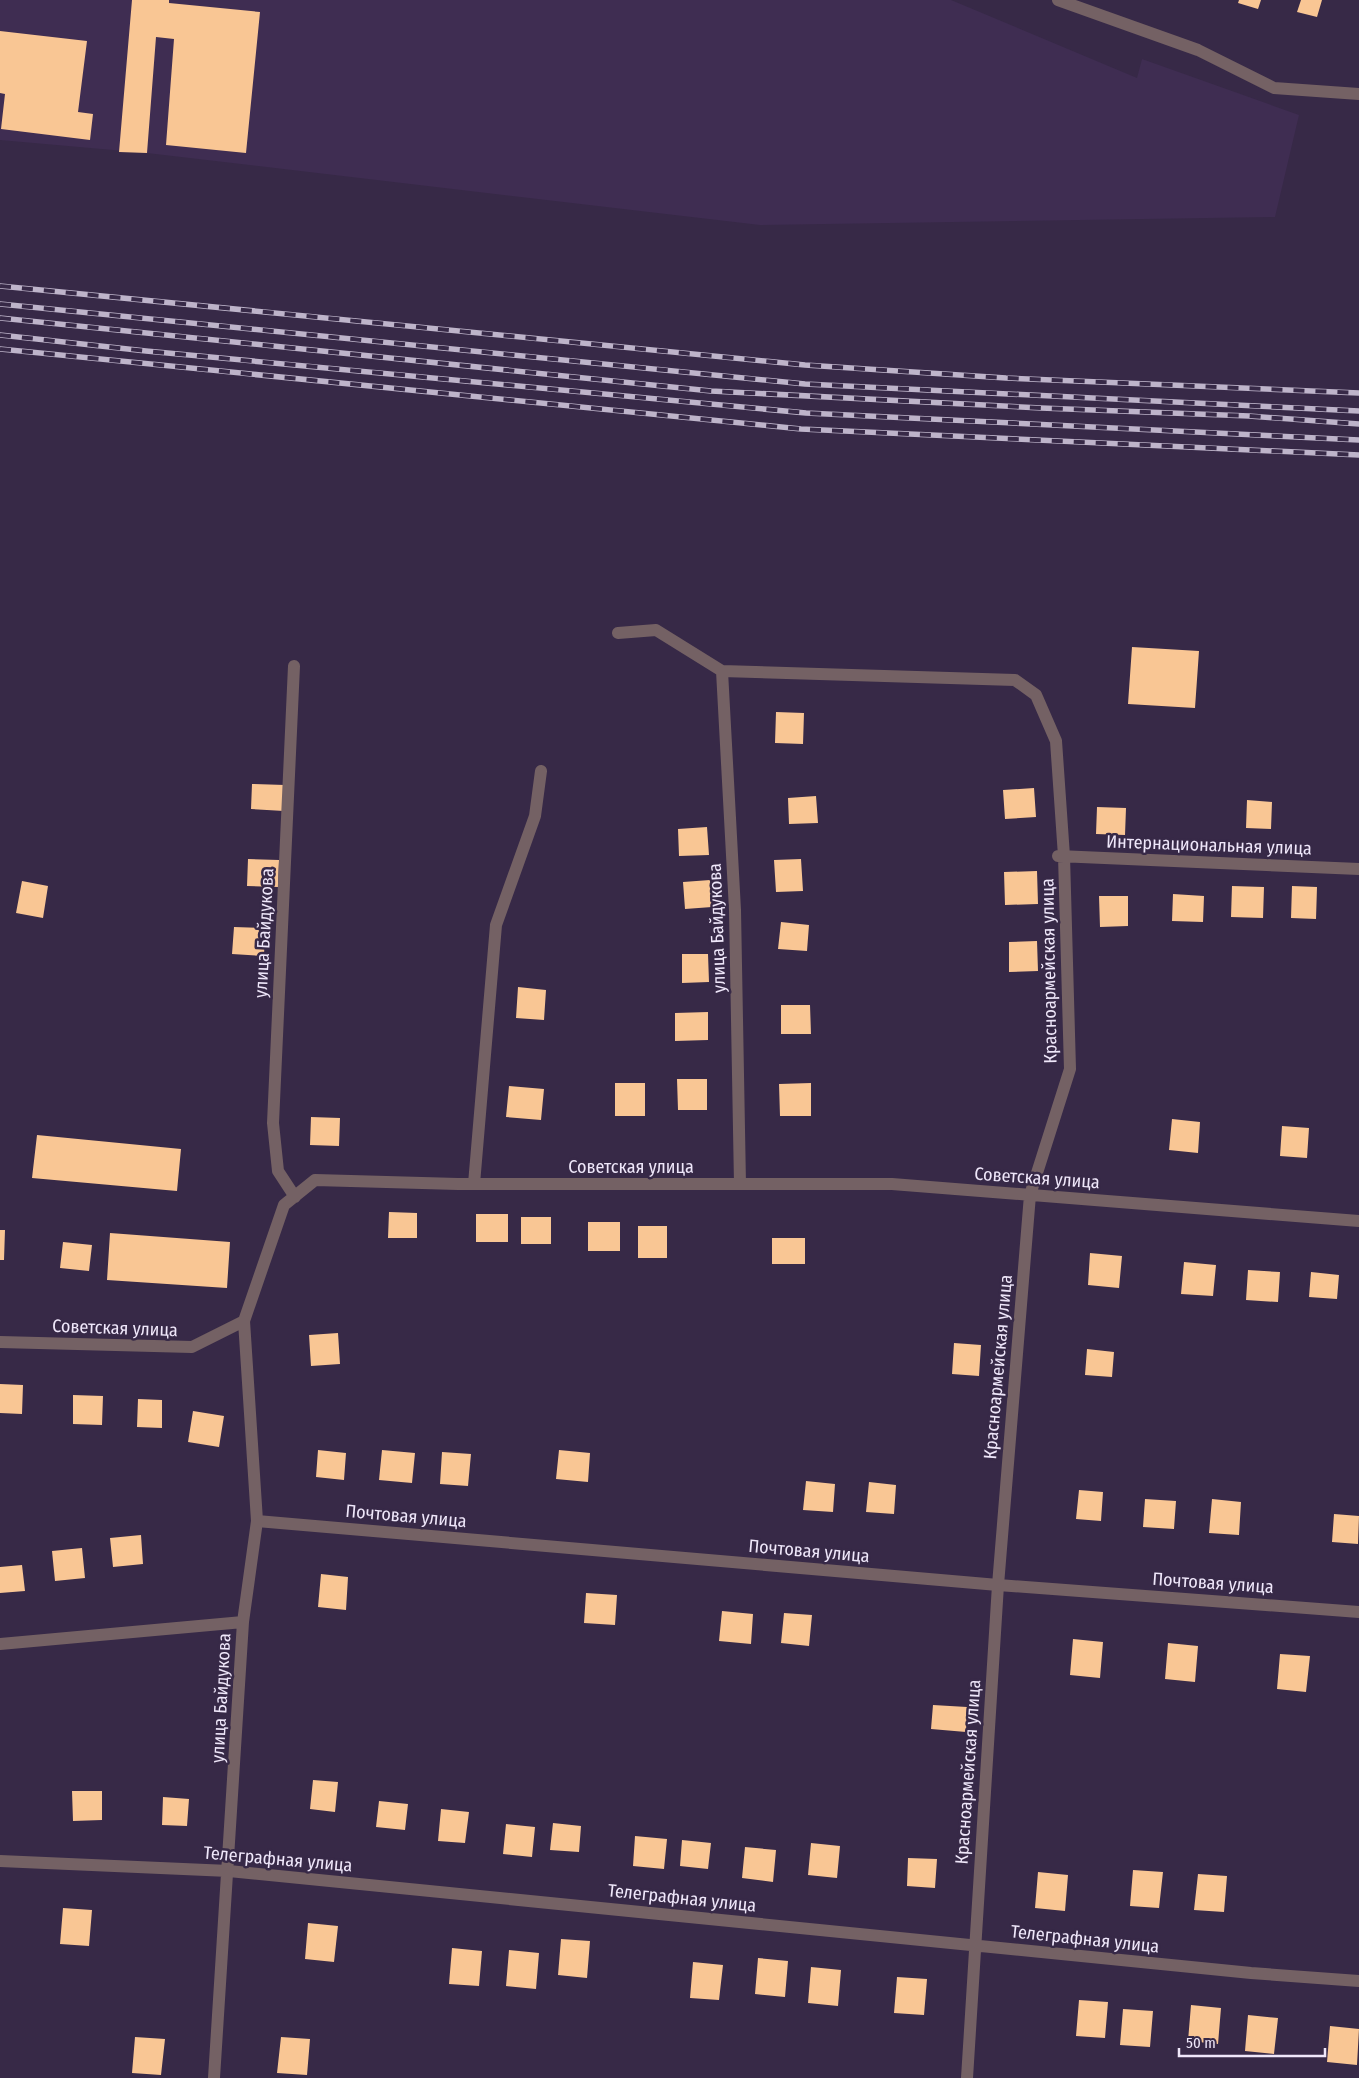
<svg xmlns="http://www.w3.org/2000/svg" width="1359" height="2078" font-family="'Fira Sans Condensed',sans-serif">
<rect width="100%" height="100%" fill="#372947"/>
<path fill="#3f2d52" d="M0,0H951L1137,78L1142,59L1299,115L1275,217L760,225L147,153L0,140Z"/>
<path fill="#f9c694" d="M132,0H169V3L260,12L246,153L166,145L174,39L156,37L147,153L119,152Z
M1239,0H1261L1258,9L1238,3Z
M1301,0H1322L1317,17L1297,12Z
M0,31L87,41L78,112L93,114L90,140L1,129L5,94L0,93Z
M1132,647L1199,651L1195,708L1128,704Z
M776,712L804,713L803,744L775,743Z
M252,784L285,785L284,811L251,809Z
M1034,788L1036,817L1005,819L1003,790Z
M816,796L818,823L789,824L788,798Z
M1247,800L1272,802L1271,829L1246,828Z
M1097,807L1126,808L1125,835L1096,834Z
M707,827L709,855L679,856L678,829Z
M248,859L279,860L278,887L247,886Z
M801,859L803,891L776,892L774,860Z
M1037,871L1038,904L1005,905L1004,872Z
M710,880L712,907L685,909L683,882Z
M22,881L48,886L43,918L16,913Z
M1232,886L1264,887L1263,918L1231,917Z
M1292,886L1317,887L1316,919L1291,918Z
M1173,894L1204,896L1203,922L1172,921Z
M1099,896H1128V926L1100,927Z
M781,922L809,925L807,951L778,949Z
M234,927L265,928L264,956L232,954Z
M1037,941L1038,971L1009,972V942Z
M682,954H708L709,982L682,983Z
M518,987L546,990L544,1020L516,1018Z
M781,1005H810L811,1034H781Z
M708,1012V1040L675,1041V1013Z
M677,1079H707V1110H678Z
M615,1083H645V1116H615Z
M811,1083V1116H780L779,1084Z
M509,1086L544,1089L541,1120L506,1117Z
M311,1117L340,1118L339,1146L310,1145Z
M1172,1119L1200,1122L1198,1153L1169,1150Z
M1282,1126L1309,1128L1307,1158L1280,1156Z
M37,1135L181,1149L177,1191L32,1178Z
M389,1212L417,1213V1238H388Z
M476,1214H508V1242H476Z
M521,1217H551V1244H521Z
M588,1222H620V1251H588Z
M638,1226H667V1258H638Z
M0,1230H5L4,1260H0Z
M110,1233L230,1242L227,1288L107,1280Z
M772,1238H805V1264H772Z
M63,1242L92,1245L89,1271L60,1268Z
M1090,1253L1122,1256L1119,1288L1088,1285Z
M1184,1262L1216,1265L1213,1296L1181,1294Z
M1248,1270L1280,1272L1278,1302L1246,1300Z
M1311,1272L1339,1275L1337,1299L1309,1297Z
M338,1333L340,1364L311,1366L309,1335Z
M954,1343L981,1345L979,1376L952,1374Z
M1087,1349L1114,1352L1112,1377L1085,1375Z
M0,1384L23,1385L22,1414L0,1413Z
M73,1395L103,1396L102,1425L73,1424Z
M138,1399L162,1400V1428L137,1427Z
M193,1411L224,1416L219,1447L188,1442Z
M318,1450L346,1453L344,1480L316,1477Z
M382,1450L415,1453L412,1483L379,1480Z
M559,1450L590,1453L588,1482L556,1479Z
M442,1452L471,1454L468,1486L440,1484Z
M806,1481L835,1484L833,1512L803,1510Z
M869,1482L896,1485L894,1514L866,1512Z
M1079,1490L1103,1492L1101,1521L1076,1519Z
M1145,1499L1176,1501L1174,1529L1143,1527Z
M1212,1499L1241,1502L1239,1535L1209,1533Z
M1334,1514L1359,1516L1358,1544L1332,1542Z
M141,1535L143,1564L113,1567L110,1538Z
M82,1548L85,1578L55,1581L52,1551Z
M22,1565L25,1591L0,1593V1567Z
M321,1574L348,1577L346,1610L318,1607Z
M586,1593L617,1595L615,1625L584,1623Z
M722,1611L753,1614L751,1644L719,1641Z
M784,1613L812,1615L809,1646L781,1643Z
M1073,1639L1103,1642L1100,1678L1070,1675Z
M1168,1643L1198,1646L1195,1682L1165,1679Z
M1280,1654L1310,1656L1306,1692L1277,1689Z
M933,1705L967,1707L966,1732L931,1729Z
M313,1780L338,1782L335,1812L310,1809Z
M72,1791H102V1820L73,1821Z
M163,1797L189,1799L187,1826L162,1825Z
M379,1801L408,1804L405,1830L376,1827Z
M441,1809L469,1812L465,1843L438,1841Z
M553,1823L581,1826L579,1852L550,1850Z
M506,1824L535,1827L532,1857L503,1854Z
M635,1836L667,1839L664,1869L633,1866Z
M682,1840L711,1843L708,1869L680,1866Z
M811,1843L840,1846L837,1878L808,1875Z
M745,1847L776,1850L773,1882L742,1878Z
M908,1858L937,1859L935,1888L907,1886Z
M1133,1870L1163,1872L1159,1908L1130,1906Z
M1038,1872L1068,1875L1065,1911L1035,1908Z
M1198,1874L1227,1876L1224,1912L1194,1910Z
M63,1908L92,1910L89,1946L60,1944Z
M308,1923L338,1926L334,1962L305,1959Z
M561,1939L590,1941L587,1978L558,1975Z
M452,1948L482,1951L479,1986L449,1984Z
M509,1950L539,1953L536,1989L506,1986Z
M758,1958L788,1961L785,1997L755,1994Z
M693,1962L723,1965L719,2000L690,1998Z
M811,1967L841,1970L838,2006L808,2003Z
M897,1977L927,1979L924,2015L894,2013Z
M1079,2000L1108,2002L1105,2038L1076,2036Z
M1191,2005L1221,2008L1218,2044L1188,2041Z
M1123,2009L1153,2011L1150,2047L1120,2045Z
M1248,2015L1278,2018L1274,2054L1245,2051Z
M1330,2026L1359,2029L1357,2065L1327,2062Z
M135,2037L165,2039L161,2075L132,2073Z
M281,2037L310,2039L307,2075L277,2073Z"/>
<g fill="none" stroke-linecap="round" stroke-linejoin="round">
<path stroke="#746164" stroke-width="12" d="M1058,0L1198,50L1274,88L1359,94
M618,633L656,630L722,671L1015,680L1036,695L1056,741L1064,856L1070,1069L1030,1195L998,1585L967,2078
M294,666L273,1123L278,1171L295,1197
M722,671L735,910L740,1184
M1058,856L1359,869
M474,1184L496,925L535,816L541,771
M0,1342L192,1347L244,1321L284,1205L315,1180L458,1184H892L1359,1221
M257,1521L998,1585L1359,1612
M0,1644L243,1622
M0,1861L229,1871L1251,1973L1359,1981
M214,2078L243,1622L257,1521L244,1321"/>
<g stroke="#beb4ca" stroke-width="5.5">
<path id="rail" d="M0,286L805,365L1006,378L1359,393
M0,304L805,384L1359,411
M0,318L711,391L1041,408L1249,416L1359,424
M0,335L146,351L806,413L1359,440
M0,349L801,429L1359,455"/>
</g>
<use href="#rail" stroke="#372947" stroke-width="4" stroke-dasharray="11" stroke-linecap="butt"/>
</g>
<g text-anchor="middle" stroke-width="5" stroke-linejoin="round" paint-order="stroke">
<g font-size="18" fill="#efe7fa" stroke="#372947">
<text transform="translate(1209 845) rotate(2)" y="6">Интернациональная улица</text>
<text transform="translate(717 928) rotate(-92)" y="6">улица Байдукова</text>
<text transform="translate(264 933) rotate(-87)" y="6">улица Байдукова</text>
<text transform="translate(1049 971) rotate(-91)" y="6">Красноармейская улица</text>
<text x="631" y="1173">Советская улица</text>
<text transform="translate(1037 1178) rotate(4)" y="6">Советская улица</text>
<text transform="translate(115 1328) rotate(2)" y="6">Советская улица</text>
<text transform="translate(998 1367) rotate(-85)" y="6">Красноармейская улица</text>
<text transform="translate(406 1516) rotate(5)" y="6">Почтовая улица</text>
<text transform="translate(809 1551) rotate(5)" y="6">Почтовая улица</text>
<text transform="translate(1213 1583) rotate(4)" y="6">Почтовая улица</text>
<text transform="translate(221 1698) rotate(-87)" y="6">улица Байдукова</text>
<text transform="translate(968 1772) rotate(-86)" y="6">Красноармейская улица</text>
<text transform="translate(278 1859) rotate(5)" y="6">Телеграфная улица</text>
<text transform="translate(682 1898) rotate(6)" y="6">Телеграфная улица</text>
<text transform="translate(1085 1939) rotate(6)" y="6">Телеграфная улица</text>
</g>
</g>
<path d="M1179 2048v8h146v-8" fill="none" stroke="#efe7fa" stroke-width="2.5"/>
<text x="1186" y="2048" font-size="15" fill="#efe7fa" stroke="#372947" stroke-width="4" paint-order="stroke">50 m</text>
</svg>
